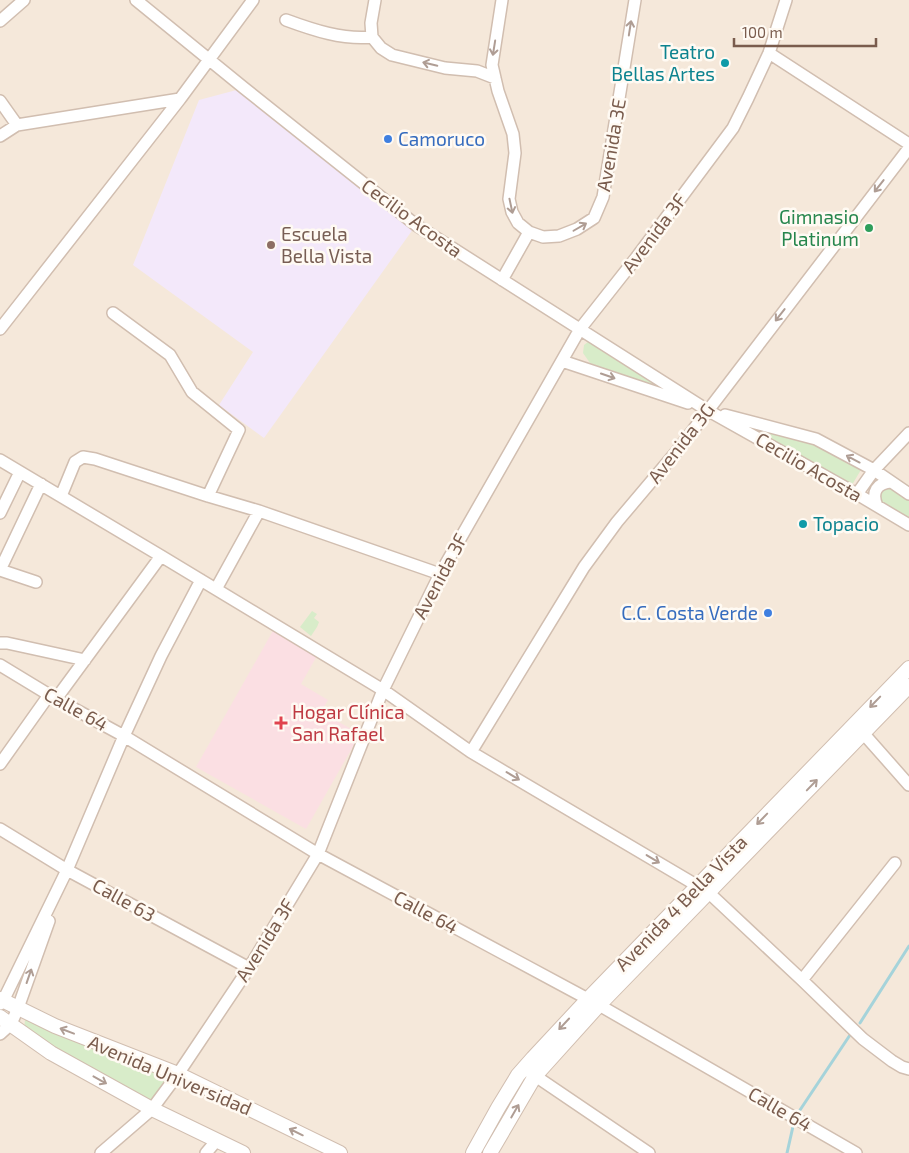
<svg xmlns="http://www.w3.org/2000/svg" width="909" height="1153" font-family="'Exo 2',sans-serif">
<rect width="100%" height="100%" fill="#fdf6ec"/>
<path fill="#f5e8da" d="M0,0H909V1153H0Z"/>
<path fill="#f3e8fa" d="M244,88L416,225L264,438L219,405L253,352L133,265L199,100Z"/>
<path fill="#fbdfe3" d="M274,629L318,654L301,684L328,700L321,712L360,734L306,829L196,767Z"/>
<path fill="#d8ecc9" d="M588,342L595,343L675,393L590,363L583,353L584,345Z
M747,425L815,443L862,468L852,485Z
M891,485L909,499V520L881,504L878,494Z
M312,611L317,614L314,618L319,622L317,627L311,636L300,627Z
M25,1020L178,1074L152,1109L24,1030Z"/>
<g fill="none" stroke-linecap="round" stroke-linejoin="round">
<path stroke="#a5d3da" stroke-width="3" d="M860,1023L909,946
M800,1110L850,1035
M787,1153L794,1122"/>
<g stroke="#d1beb0" stroke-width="14">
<path id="minor" d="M136,0L244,88L416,225L707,410L857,494L909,525
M375,0L371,23L372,37L381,48L392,55L445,68L477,71L495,78
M502,0L492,65L498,91L513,134L515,153L509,199L512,212L518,223L529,232L543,237L559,236L577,229L594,218L603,197L635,0
M286,20C313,30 343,40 372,37
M0,21L24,0
M769,53L909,144
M0,101L17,125
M0,136L17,125L180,99
M502,280L529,232
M113,313L170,355L192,392L239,430L208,496
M0,329L180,99L253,0
M562,361L688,403
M725,415L816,439L874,470L909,494
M0,460L161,556L383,690L471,752L708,892L802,980L863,1039L892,1061L902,1067L909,1069
M857,494L874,470L909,433
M61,496L75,462L83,457L95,459L208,496L259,511L440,574
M877,506C871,492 877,483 891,482
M0,513L20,472
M36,582L0,570L41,484
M216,589L259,511
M0,643H7L85,660
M0,665L56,699L124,736L318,854L599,1005L856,1153
M56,699L161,556
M863,733L909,785
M471,752L584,567L617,522L677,451L909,148
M0,764L49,695
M0,829L67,870L249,968
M802,980L895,863
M0,1004L3,1001L67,870L124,736L161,656L201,580
M0,1034L11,1024L18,1008L49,921
M528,1071L649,1153
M101,1153L152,1109L178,1074L249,968L318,854L383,690L440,574L580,329L636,258L733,128L748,98L769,53L786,0
M206,1153L217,1140"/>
</g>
<g stroke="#d1beb0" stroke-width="16">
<path id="tertiary" d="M0,999L55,1026L178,1074L340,1153
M0,1017L51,1053L152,1109L243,1153
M473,1153L498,1108L518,1075L533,1058L588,999L909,668
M490,1153L535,1076L599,1005L909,686"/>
</g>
<use href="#minor" stroke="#fff" stroke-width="11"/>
<use href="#tertiary" stroke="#fff" stroke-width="14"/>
</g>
<defs><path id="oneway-shaft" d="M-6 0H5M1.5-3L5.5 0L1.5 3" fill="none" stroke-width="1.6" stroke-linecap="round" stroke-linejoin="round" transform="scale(1.25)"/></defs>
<g stroke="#af9d94">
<use href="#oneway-shaft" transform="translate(630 28) rotate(-81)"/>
<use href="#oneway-shaft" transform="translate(494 48) rotate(99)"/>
<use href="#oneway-shaft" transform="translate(430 64) rotate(-167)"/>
<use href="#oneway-shaft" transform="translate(879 186) rotate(128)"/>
<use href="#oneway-shaft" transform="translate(511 206) rotate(78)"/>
<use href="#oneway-shaft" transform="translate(580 227) rotate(-30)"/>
<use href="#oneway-shaft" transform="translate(780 315) rotate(128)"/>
<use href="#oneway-shaft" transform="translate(608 376) rotate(19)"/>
<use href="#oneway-shaft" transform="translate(853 459) rotate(-152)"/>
<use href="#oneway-shaft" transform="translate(875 702) rotate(134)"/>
<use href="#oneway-shaft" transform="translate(513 776) rotate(31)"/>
<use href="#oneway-shaft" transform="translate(812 785) rotate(-46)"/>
<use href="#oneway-shaft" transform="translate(762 819) rotate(134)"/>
<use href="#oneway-shaft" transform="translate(653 859) rotate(31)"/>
<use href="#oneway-shaft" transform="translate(29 976) rotate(-71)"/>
<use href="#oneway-shaft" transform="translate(564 1024) rotate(133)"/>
<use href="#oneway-shaft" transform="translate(67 1031) rotate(-159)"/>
<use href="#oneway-shaft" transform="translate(100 1080) rotate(29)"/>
<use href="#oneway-shaft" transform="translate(515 1111) rotate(-60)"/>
<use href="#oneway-shaft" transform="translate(296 1132) rotate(-154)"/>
</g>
<g fill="#0f9aa8" stroke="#fffaf3" stroke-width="2">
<circle cx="725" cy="63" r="5"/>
<circle cx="803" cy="524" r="5"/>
</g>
<g fill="#3f7fe0" stroke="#fffaf3" stroke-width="2">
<circle cx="388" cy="139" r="5"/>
<circle cx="768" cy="613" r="5"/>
</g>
<circle fill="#2e9e5b" stroke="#fffaf3" stroke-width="2" cx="869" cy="228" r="5"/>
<circle fill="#8d6e63" stroke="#fffaf3" stroke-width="2" cx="271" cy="245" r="5"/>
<path fill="#e0444e" stroke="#fffaf3" stroke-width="2" d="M278.5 715.5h5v5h5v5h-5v5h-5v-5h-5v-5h5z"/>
<g text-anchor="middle" stroke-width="5" stroke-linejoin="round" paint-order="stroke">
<g font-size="19" fill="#0d838f" stroke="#fffaf3" text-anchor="end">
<text x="715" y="59">Teatro<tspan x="715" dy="22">Bellas Artes</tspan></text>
<text x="813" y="531" text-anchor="start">Topacio</text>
</g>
<g font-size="19" fill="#366cbe" stroke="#fffaf3" text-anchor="start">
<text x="398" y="146">Camoruco</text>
<text x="758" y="620" text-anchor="end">C.C. Costa Verde</text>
</g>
<g font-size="19" fill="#7a5c4d" stroke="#fffaf3">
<text transform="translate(611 145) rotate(-80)" y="7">Avenida 3E</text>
<text transform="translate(412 218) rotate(36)" y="7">Cecilio Acosta</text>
<text transform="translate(654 233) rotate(-53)" y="7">Avenida 3F</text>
<text transform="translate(681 443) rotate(-52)" y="7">Avenida 3G</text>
<text transform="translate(809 467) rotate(30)" y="7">Cecilio Acosta</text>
<text transform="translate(440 576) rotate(-62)" y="7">Avenida 3F</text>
<text transform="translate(76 709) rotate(29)" y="7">Calle 64</text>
<text transform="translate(124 900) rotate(29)" y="7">Calle 63</text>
<text transform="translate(681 903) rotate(-46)" y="7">Avenida 4 Bella Vista</text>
<text transform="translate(426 912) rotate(28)" y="7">Calle 64</text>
<text transform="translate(265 940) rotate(-58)" y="7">Avenida 3F</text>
<text transform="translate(170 1075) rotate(23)" y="7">Avenida Universidad</text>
<text transform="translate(780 1109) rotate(30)" y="7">Calle 64</text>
</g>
<g font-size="19" fill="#27864d" stroke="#fffaf3" text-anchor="end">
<text x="859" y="224">Gimnasio<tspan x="859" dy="22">Platinum</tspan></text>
</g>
<g font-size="19" fill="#785e54" stroke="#fffaf3" text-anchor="start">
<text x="281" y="241">Escuela<tspan x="281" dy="22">Bella Vista</tspan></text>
</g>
<g font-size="19" fill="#be3a42" stroke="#fffaf3" text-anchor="start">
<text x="292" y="719">Hogar Clínica<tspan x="292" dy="22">San Rafael</tspan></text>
</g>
</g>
<path d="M734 38v8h142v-8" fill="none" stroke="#7a5c4d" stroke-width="2.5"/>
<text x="742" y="38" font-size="15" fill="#7a5c4d" stroke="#fffaf3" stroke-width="4" paint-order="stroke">100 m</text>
</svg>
